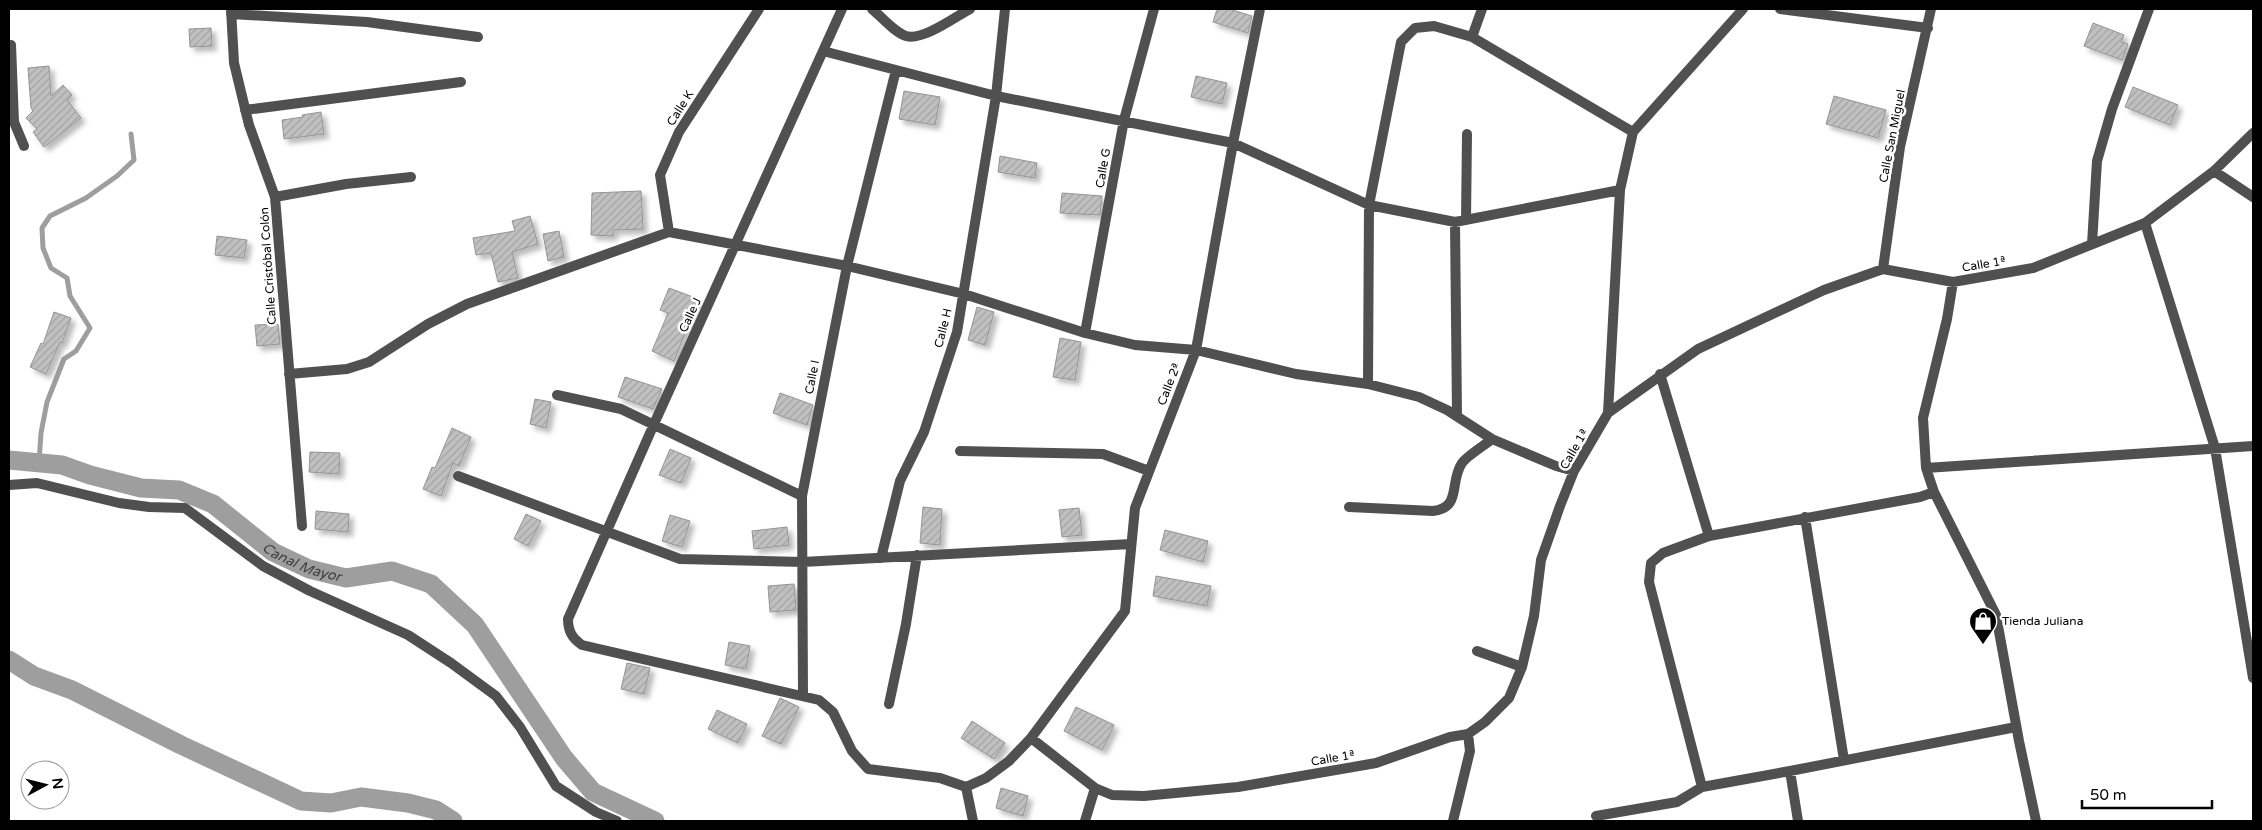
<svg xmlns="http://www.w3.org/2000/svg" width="2262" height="830" font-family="'Varela Round',sans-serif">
<defs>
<pattern id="building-hatch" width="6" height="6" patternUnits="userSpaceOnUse" patternTransform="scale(1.25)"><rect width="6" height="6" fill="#c0c0c0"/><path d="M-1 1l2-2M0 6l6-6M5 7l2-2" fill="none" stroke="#a3a3a3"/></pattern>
<filter id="shadow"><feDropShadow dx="4.5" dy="4.5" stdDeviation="2.5" flood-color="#0004"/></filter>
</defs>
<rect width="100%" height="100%" fill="#fff"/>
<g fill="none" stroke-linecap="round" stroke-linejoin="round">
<path stroke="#9e9e9e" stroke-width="5" d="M39,462L41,433L47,402L64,359L76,351L90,328L70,296L67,278L51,268L43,248L42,228L50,216L86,198L117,176L134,160L131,134"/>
<g stroke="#9e9e9e" stroke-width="19">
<path id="s1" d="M9,460L62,465L90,475L141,488L179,490L213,504L273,552L309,569L346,578L392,571L431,584L475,625L564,758L593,792L655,821"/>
<path d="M9,660L34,676L72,690L181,745L301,801L331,803L361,797L408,803L436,810L453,821"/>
</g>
</g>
<path fill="url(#building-hatch)" stroke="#949494" filter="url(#shadow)" d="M1217,9H1229L1252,16L1248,33L1213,22Z
M2093,23L2124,35L2121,42L2128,44L2122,60L2084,46Z
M211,28L212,46L190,47L189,29Z
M49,66L51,96L63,85L72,95L67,100L81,118L44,147L33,132L37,129L26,118L33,111L31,108L28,68Z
M1196,76L1227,83L1222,104L1191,97Z
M2133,87L2178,105L2170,125L2125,107Z
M904,91L940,97L935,125L899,119Z
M1834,96L1886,110L1878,138L1826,124Z
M321,112L324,134L284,139L282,120L303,117L302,115Z
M1000,156L1037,163L1035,178L998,172Z
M641,191L643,229L613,230V236L591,235L592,193Z
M1062,193L1102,196L1100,215L1060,213Z
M530,216L538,244L512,252L518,278L498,282L491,253L476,255L473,238L515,231L512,221Z
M559,231L564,257L548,261L543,234Z
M217,236L247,240L244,258L215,255Z
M669,288L698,299L674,361L652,351L668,313L660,310Z
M977,307L994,312L985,345L968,340Z
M54,312L71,318L62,343L60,342L46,374L30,367L41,343L43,344Z
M278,324L280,344L257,346L255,325Z
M1060,338L1081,342L1075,380L1053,377Z
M625,377L662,389L653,409L618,397Z
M780,393L813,405L807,425L773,413Z
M535,399L551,402L546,428L530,424Z
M452,428L471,437L459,466L453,463L441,496L423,489L432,467L435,468Z
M670,449L691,458L681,483L659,475Z
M310,452L340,453L339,474L309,472Z
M923,507L942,509L940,545L920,543Z
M1079,508L1082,535L1062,537L1059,510Z
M316,511L349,514L348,532L315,529Z
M526,514L541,521L528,546L514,539Z
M670,515L690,521L682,547L662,541Z
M787,527L789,545L754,549L752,531Z
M1165,530L1208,541L1203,562L1160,550Z
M1156,576L1211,586L1207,606L1153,596Z
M794,584L796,610L770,612L768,586Z
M729,642L750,646L746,669L725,665Z
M627,663L650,668L644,694L621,689Z
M780,698L799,707L781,744L762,736Z
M1076,707L1114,725L1102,750L1064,731Z
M717,710L747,724L738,743L708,729Z
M972,721L1005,743L994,759L961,738Z
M1001,788L1028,796L1023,816L996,808Z"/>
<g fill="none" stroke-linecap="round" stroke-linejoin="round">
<path stroke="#505050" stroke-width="10" d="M231,9L234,63L249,125L275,197L302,526
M842,9L654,424L568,619C568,631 572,638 582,645L819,700L833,712L852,751L868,769L940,778L966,787L986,778L1009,761L1031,738L1125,611L1135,508L1196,350L1233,143L1260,9
M872,9C882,17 894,32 906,36C923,41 955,17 970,9
M1780,9L1928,28
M231,14L367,22L478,37
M1472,37L1482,9
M11,45L14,122L24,146
M823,51L996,96L1233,143L1369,205L1455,222L1620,190
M245,110L461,82
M2214,171L2253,197
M275,197L346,184L411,177
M1466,220L1467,134
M1455,222L1457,415
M2145,223L2215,448L2253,678
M669,232L660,175L679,132L759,9
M2092,244L2097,161L2112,109L2149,9
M1883,269L1900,147L1931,9
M1953,282L1947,319L1923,418L1926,468L1934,492L1996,615L2019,741L2036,821
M1085,333L1124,120L1154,9
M289,374L347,369L369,362L428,324L467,304L669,232L847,266L964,294L1085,333L1135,345L1196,350L1296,374L1368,384L1419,397L1447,410L1492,439L1556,466L1574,471
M1660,374L1709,536
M1368,384L1369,205L1401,42L1415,28L1434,26L1472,37L1633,132
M557,395L621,409L802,496
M1608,413L1620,190L1633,132L1743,9
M960,451L1103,454L1149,471
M1926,468L2253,446
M458,476L680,559L803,562L1131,544
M9,485L37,483L119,503L149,507L185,508L263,566L310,591L408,635L451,663L496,696L520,727L556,786L596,812L617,821
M1349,507L1433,511C1462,508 1449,482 1462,463C1467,456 1485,445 1492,439
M1805,517L1844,760
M881,558L900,481L924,432L957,332L996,96L1005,9
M1477,651L1522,667
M803,695L802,496L847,266L896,70
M889,704L906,624L917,555
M1031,738L1095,788L1112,795L1144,796L1238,787L1376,763L1450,737L1468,734L1485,722L1509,698L1522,667L1534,616L1541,560L1560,506L1574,471L1608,413L1698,349L1824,290L1883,269L1953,282L2033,268L2145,223L2214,171L2253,133
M1790,771L1798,821
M966,787L973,821
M1702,787L1649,582L1651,563L1663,553L1709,536L1920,497L1934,492
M1596,816L1677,802L1702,787L1790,771L2016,727
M1085,821L1095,788
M1453,821L1470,751L1468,734"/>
</g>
<defs>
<g id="shop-pin" transform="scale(1.4375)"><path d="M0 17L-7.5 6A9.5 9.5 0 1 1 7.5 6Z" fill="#000" stroke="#fff"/><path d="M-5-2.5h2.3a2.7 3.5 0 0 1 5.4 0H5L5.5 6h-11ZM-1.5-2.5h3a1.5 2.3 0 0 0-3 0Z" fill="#fff"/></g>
</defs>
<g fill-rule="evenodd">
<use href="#shop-pin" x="1983" y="621"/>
</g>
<g text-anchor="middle" stroke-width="5" stroke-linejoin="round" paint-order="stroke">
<g font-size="12" fill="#000" stroke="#fff">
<text transform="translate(680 108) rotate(-58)" y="4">Calle K</text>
<text transform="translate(1892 136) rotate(-79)" y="4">Calle San Miguel</text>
<text transform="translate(1103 168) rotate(-80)" y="4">Calle G</text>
<text transform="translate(1984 264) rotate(-10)" y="4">Calle 1ª</text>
<text transform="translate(268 266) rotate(-94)" y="4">Calle Cristóbal Colón</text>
<text transform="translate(690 315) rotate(-65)" y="4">Calle J</text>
<text transform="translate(943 328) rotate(-76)" y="4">Calle H</text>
<text transform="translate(812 377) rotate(-79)" y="4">Calle I</text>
<text transform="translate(1169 384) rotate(-69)" y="4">Calle 2ª</text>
<text transform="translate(1574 449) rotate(-60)" y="4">Calle 1ª</text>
<text transform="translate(1333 758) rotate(-10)" y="4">Calle 1ª</text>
</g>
<g font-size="12" fill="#000" stroke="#fff" text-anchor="start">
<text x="2002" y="625">Tienda Juliana</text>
</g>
<g font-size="14" font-style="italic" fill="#3f3f3f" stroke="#fff">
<text dy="5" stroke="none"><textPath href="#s1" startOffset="318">Canal Mayor</textPath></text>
</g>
</g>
<rect width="2262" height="830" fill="none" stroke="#000000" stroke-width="20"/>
<g transform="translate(45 785) rotate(83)"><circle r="24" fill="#ffffff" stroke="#999999"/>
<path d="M0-4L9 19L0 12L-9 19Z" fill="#000000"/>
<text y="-8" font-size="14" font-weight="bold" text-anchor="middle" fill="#000000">N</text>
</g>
<path d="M2082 800v8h130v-8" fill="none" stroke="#000000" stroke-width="2.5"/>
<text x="2090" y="800" font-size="15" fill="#000000" stroke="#ffffff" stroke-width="4" paint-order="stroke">50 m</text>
</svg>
